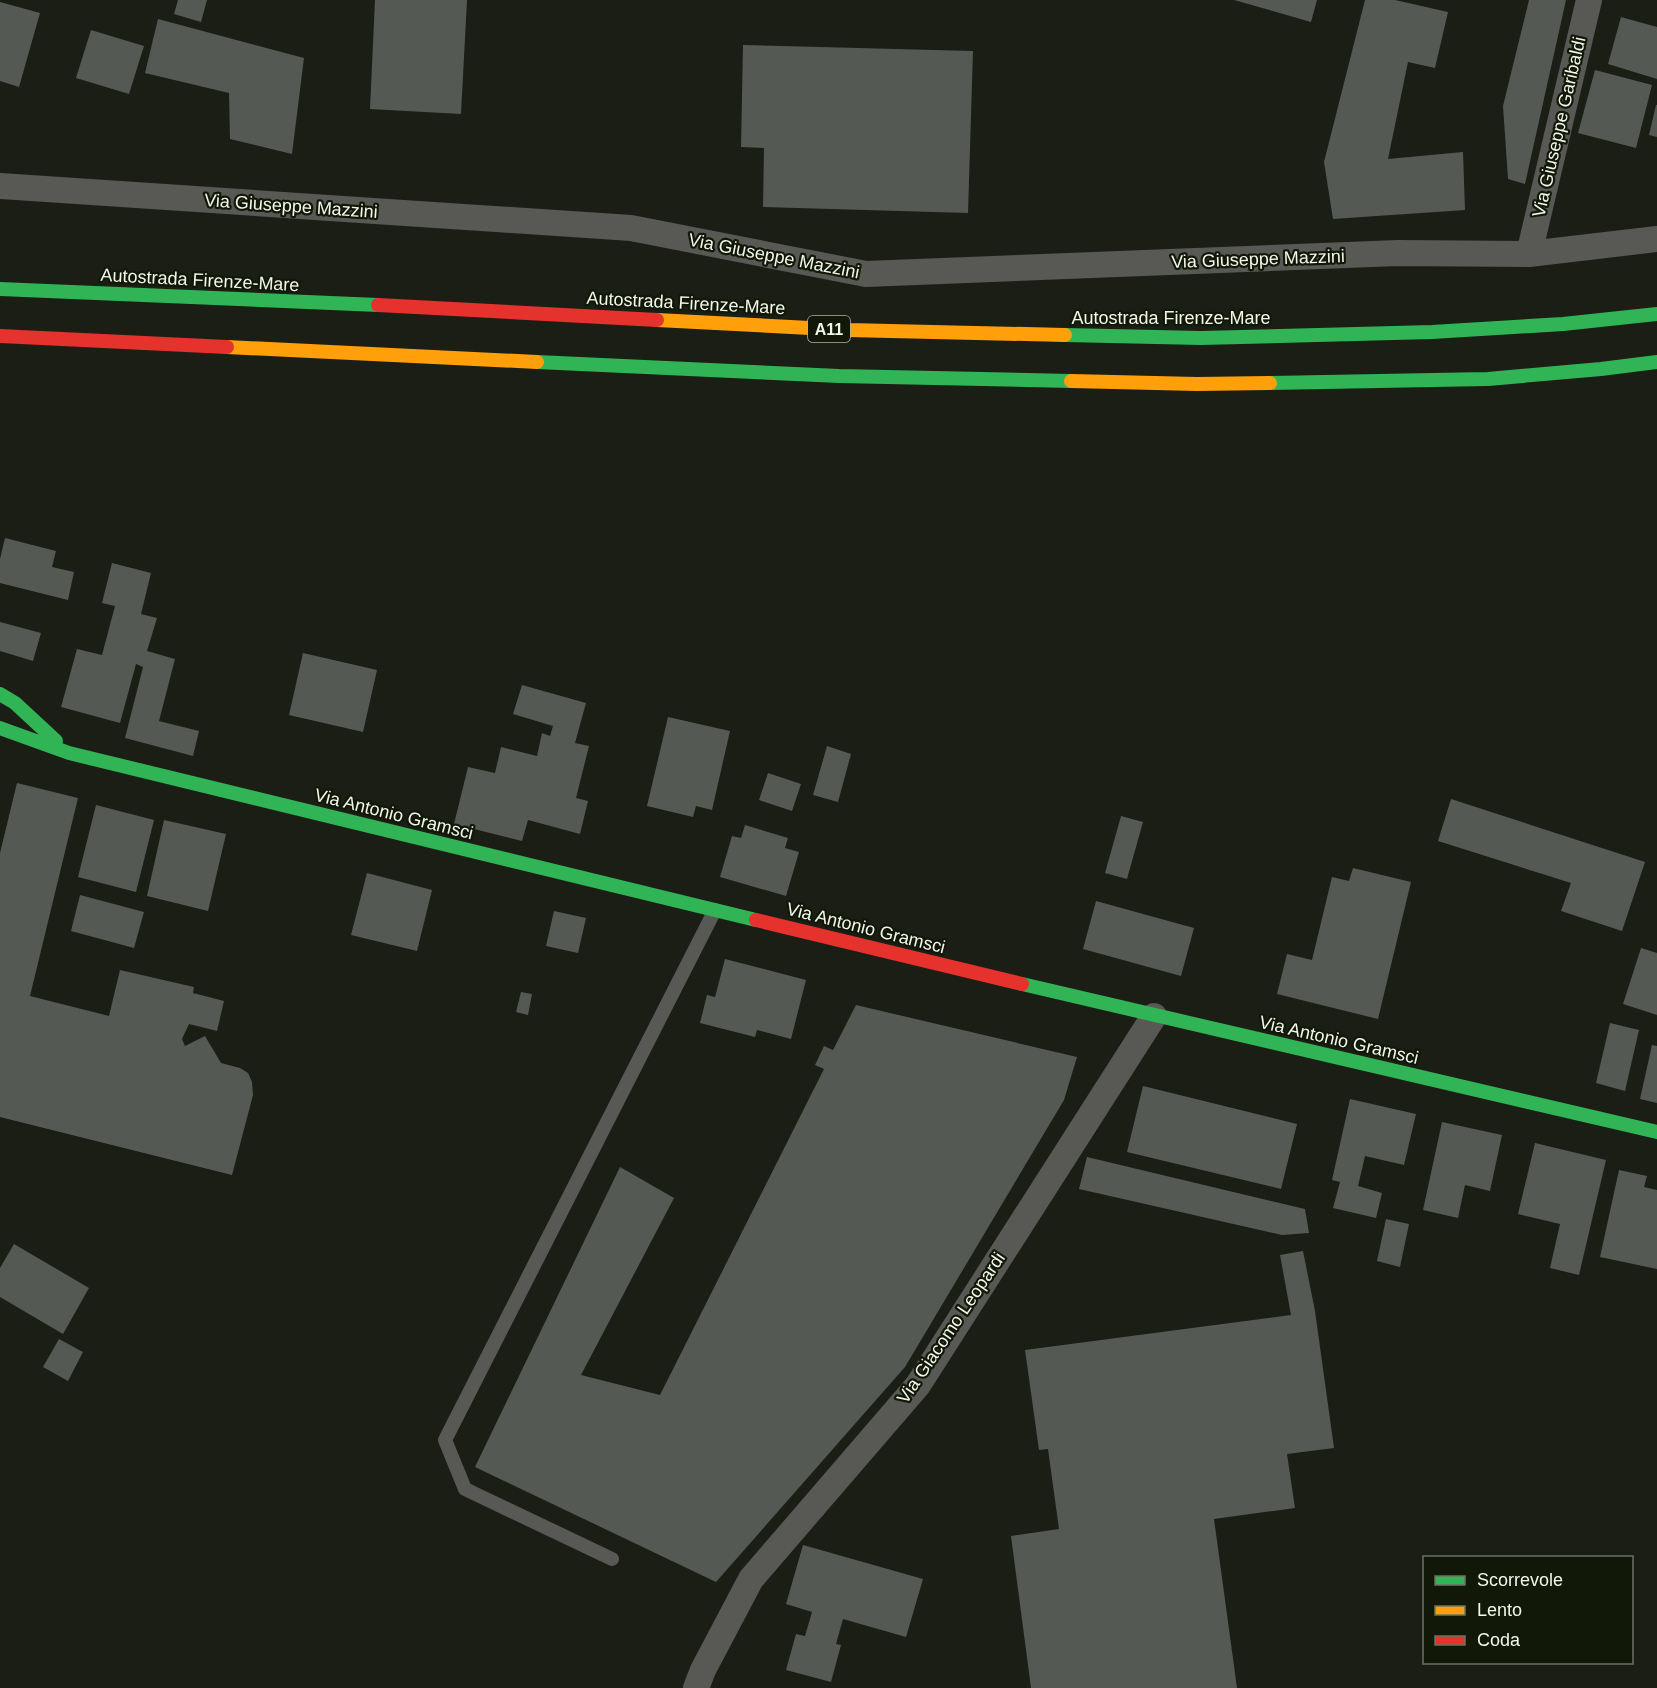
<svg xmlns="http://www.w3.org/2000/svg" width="1657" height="1688" font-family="Helvetica,sans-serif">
<rect width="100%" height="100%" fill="#1a1e15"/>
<path fill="#545a53" d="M178,0H207L201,22L174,14Z
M375,0H467L461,114L370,109Z
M1234,0H1317L1311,22Z
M1365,0H1395L1448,12L1435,68L1408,62L1388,159L1463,152L1465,210L1333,219L1324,162Z
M1529,0H1566L1525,184L1508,179L1503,106Z
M0,2L40,13L19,87L0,81Z
M1621,17L1657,27V79L1608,64Z
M158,19L304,58L292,154L230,139L229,93L145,73Z
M91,30L144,46L129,94L76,78Z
M743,45L973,51L968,213L763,207L764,148L741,147Z
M1595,70L1652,85L1636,148L1578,133Z
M1656,105H1657V137L1649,135Z
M5,538L56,551L52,567L74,572L68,600L0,583V559Z
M112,563L151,573L141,614L157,618L147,651L175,659L159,721L199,731L193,756L125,738L143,667L136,664L120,723L61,707L77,649L102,655L115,606L102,603Z
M0,622L41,633L33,661L0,651Z
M303,653L377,670L363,732L289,715Z
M522,685L586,703L575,743L589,746L576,798L588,801L580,834L528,820L522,841L454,824L468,767L495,773L501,747L537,756L542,733L550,736L553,726L513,714Z
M668,717L730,731L712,810L696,806L693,817L647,806Z
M827,746L851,754L838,802L813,795Z
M768,773L801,784L792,811L759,800Z
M17,783L78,798L30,996L109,1016L120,970L194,987L193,993L224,1001L217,1031L189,1024L182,1039L185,1046L205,1036L221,1063L240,1068L248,1073L252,1082L253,1095L232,1175L0,1117V853Z
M1451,799L1645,862L1622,931L1561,911L1571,883L1438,841Z
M96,805L154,820L136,892L78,877Z
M1121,816L1143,822L1127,879L1105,873Z
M164,820L226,834L208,911L147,896Z
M745,825L788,838L785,848L799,852L786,896L720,877L732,836L741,838Z
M1353,868L1411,882L1378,1019L1277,994L1287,954L1312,960L1332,877L1349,881Z
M367,873L432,890L417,951L351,935Z
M80,895L144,912L134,948L71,931Z
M1096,901L1194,928L1181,976L1083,949Z
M554,911L586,918L578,953L546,946Z
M1641,948L1657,953V1015L1623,1004Z
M725,959L806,980L791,1039L757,1030L755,1037L700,1023L707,995L715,997Z
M521,992L532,994L528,1015L516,1012Z
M856,1005L1077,1057L1064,1100L905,1367L716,1582L475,1467L620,1167L674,1198L581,1375L660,1395L824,1069L815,1065L824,1046L833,1050Z
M1610,1023L1639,1030L1625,1091L1596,1083Z
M1652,1045L1657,1046V1103L1640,1099Z
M1143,1086L1297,1124L1281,1189L1127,1152Z
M1350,1099L1416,1114L1404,1165L1365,1156L1358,1186L1382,1193L1376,1218L1333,1208L1340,1182L1332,1180Z
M1442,1122L1502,1135L1490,1191L1465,1185L1458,1218L1423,1210Z
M1535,1143L1606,1160L1579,1275L1550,1268L1560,1224L1518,1214Z
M1087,1157L1305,1209L1309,1233L1282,1235L1079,1189Z
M1619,1170L1647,1176L1644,1187L1657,1190V1269L1600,1257Z
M1386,1219L1409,1224L1400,1267L1377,1261Z
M14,1244L89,1288L63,1334L0,1297V1268Z
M1303,1251L1315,1311L1334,1448L1287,1454L1295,1508L1214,1519L1237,1688H1031L1011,1536L1059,1529L1048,1449L1039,1450L1025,1350L1291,1315L1280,1255Z
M59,1339L83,1352L68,1381L43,1367Z
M803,1545L923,1579L906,1637L843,1619L836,1644L841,1645L831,1682L786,1670L796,1634L805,1636L812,1612L786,1604Z"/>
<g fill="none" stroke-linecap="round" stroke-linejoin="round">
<path stroke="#585854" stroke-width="14" d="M612,1559L465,1489L445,1440L715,910"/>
<path stroke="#585854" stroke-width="26" d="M0,186L631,228L866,274L1398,253L1529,254L1657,239
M1529,254L1589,0
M696,1688L703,1670L751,1579L918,1385L1154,1016"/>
<path stroke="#30b455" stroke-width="14" d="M0,289L378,305
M1065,335L1201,338L1432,332L1563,324L1657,314
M537,362L839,376L1071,381
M1270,383L1488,379L1601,369L1657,362
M0,694L15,703L56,741
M0,728L69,753L756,920
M1022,984L1657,1132"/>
<path stroke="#ff9f0a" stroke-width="14" d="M657,320L848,330L1065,335
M227,347L537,362
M1071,381L1197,384L1270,383"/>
<path stroke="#e5322d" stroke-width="14" d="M378,305L657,320
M0,336L227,347
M756,920L1022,984"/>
</g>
<g text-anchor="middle" stroke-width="4.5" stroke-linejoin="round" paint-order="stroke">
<rect fill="#121808" stroke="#afb3a7" stroke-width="1.5" x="808" y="316" width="42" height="26" rx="4.5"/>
<g font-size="16" font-weight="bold" fill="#f2f6eb">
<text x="829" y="335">A11</text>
</g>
<g font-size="18" fill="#f2f6eb" stroke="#121808">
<text transform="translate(1559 127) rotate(-77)" y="6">Via Giuseppe Garibaldi</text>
<text transform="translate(291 206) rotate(4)" y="6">Via Giuseppe Mazzini</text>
<text transform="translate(774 256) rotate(11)" y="6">Via Giuseppe Mazzini</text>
<text transform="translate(1258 259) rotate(-2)" y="6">Via Giuseppe Mazzini</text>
<text transform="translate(200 280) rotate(3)" y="6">Autostrada Firenze-Mare</text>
<text transform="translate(686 303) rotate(3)" y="6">Autostrada Firenze-Mare</text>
<text x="1171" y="324">Autostrada Firenze-Mare</text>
<text transform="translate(394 814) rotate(14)" y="6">Via Antonio Gramsci</text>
<text transform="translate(866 928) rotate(14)" y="6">Via Antonio Gramsci</text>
<text transform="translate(1339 1040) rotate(13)" y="6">Via Antonio Gramsci</text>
<text transform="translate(951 1328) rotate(-56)" y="6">Via Giacomo Leopardi</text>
</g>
</g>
<rect x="1423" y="1556" width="210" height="108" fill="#121808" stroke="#6c7163" stroke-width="1.5"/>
<rect x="1435" y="1576" width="30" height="9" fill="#30b455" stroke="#6c7163" stroke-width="1.5"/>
<text x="1477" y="1586" font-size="18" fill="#f2f6eb">Scorrevole</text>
<rect x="1435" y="1606" width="30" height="9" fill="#ff9f0a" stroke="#6c7163" stroke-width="1.5"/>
<text x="1477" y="1616" font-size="18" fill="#f2f6eb">Lento</text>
<rect x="1435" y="1636" width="30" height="9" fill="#e5322d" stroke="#6c7163" stroke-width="1.5"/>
<text x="1477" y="1646" font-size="18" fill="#f2f6eb">Coda</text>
</svg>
